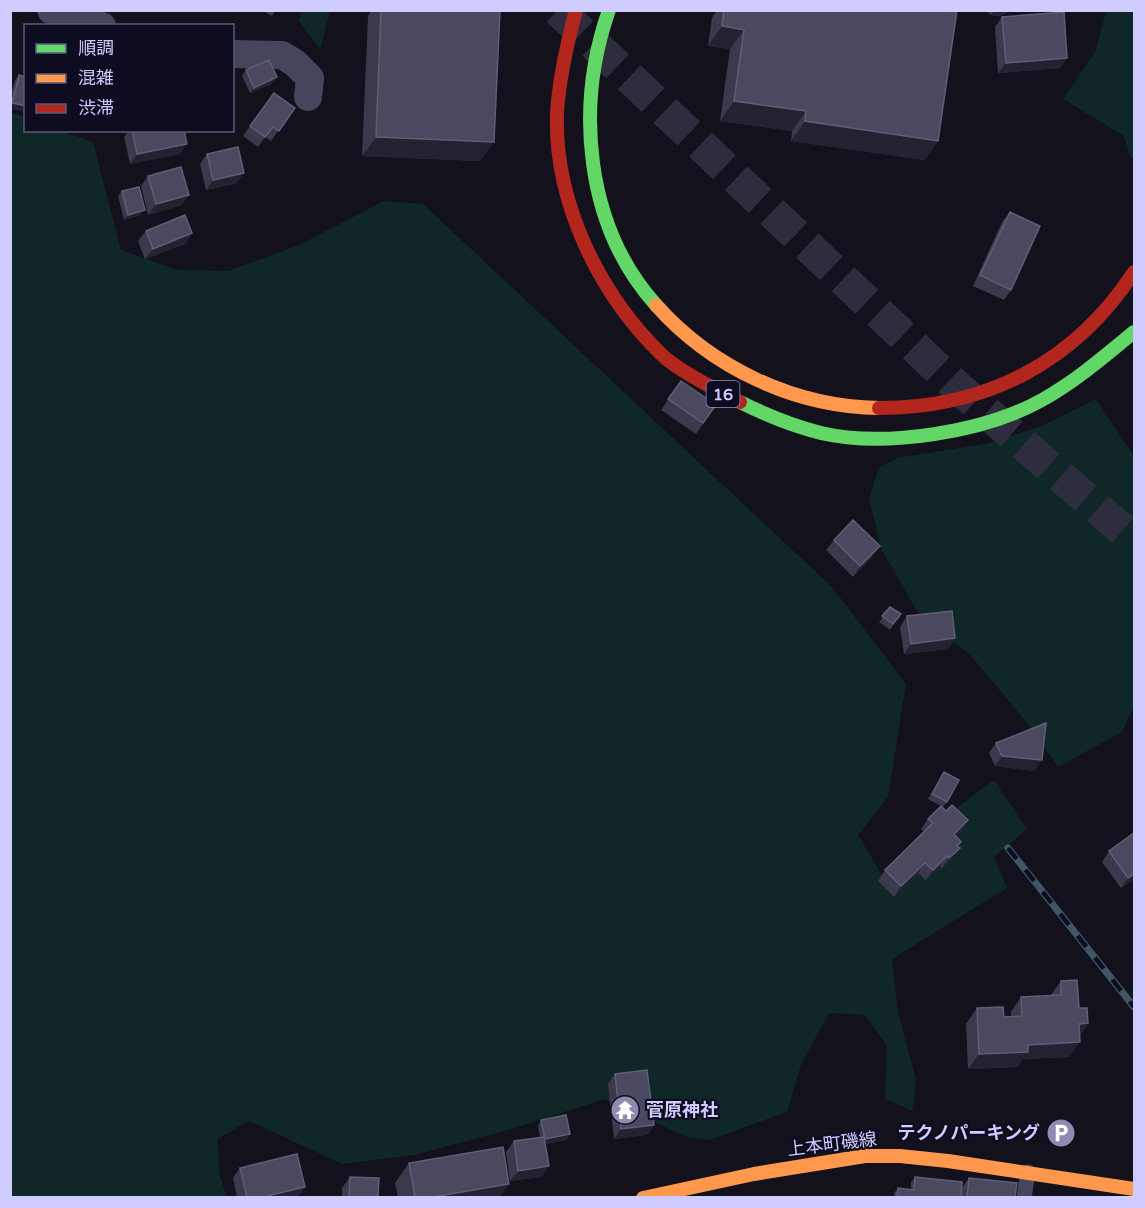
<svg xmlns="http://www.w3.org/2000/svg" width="1145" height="1208" font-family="'Varela Round','Noto Sans JP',sans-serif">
<rect width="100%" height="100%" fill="#12111c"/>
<path fill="#0f2726" d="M301,11H330L320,49L299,21Z
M1106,11H1134V159L1130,157L1124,136L1063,99L1095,52Z
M10,112L25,117L26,130L62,131L93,142L121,250L177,270L228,271L299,245L384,201L423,204L832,587L906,684L888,797L858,835L891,890L945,838L959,806L994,780L1027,829L994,857L1007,888L892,959L898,1012L916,1079L913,1111L885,1099L887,1046L865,1015L829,1013L801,1065L787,1112L710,1140L684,1136L605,1099L508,1130L414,1155L342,1164L249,1121L217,1139L220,1176L227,1197H11Z
M1096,399L1134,456V706L1122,732L1058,767L1033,730L972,657L917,611L881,549L869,498L879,468L897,458L989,443L1041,426Z"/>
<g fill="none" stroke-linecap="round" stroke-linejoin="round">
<path stroke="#2e2d3e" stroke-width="33" stroke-dasharray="33 16" stroke-linecap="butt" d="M558,10L955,385L1134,540"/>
<path stroke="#45455d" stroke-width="15" d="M1024,1198L1028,1172"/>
<path stroke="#45455d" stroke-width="28" d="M51,10L102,26
M232,54L282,55L295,63L310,78L308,97"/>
<path stroke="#63d668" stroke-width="14" d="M609,10C575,107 585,226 656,305
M740,402C766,415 793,426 821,433C885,448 985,432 1042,400C1076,381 1105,356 1134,332"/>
<path stroke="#ff974d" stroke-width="14" d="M656,305C712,368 795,407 879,408
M643,1198L754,1174L865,1156H900L948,1161L1134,1189"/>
<path stroke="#b3261e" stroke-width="14" d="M576,10C567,44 559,78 557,113C554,202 599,294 662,355C679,371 718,391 740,402
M879,408C987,408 1075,362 1134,272"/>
<g stroke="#3e5666" stroke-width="7">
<path id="rail" d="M1008,848L1134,1007"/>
</g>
<use href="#rail" stroke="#0e0c21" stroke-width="4.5" stroke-dasharray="14" stroke-linecap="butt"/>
</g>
<path fill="#3b394c" d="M262,10H276L272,16Z
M372,10H500L480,161L362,156L368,16Z
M717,10H957L925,160L791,141L792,131L720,121L730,49L708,46L712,18Z
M985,10H1011L1001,16L991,15Z
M1002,17L1067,58L1060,68L998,73L995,27Z
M246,70L273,83L250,93L242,76Z
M19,75L10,109V98L15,80Z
M274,93L295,108L271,141L265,137L258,147L243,136Z
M129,130H184L180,154L130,164L124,137Z
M207,154L237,183L206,190L200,164Z
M148,176L189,195L181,205L148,215L141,186Z
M122,191L141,215L124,220L118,196Z
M1010,212L1011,290L1004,300L973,286L1002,222Z
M146,231L192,233L185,244L145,259L138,241Z
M681,381L716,405L696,434L661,410Z
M834,540L880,546L872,557L853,577L826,550Z
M890,607L901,614L890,630L879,622Z
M907,616L955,638L948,649L904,654L900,627Z
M996,743L1035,771L995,766L989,753Z
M944,772L947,802L943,807L928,799Z
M946,811L968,820L961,831L955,836L958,847L960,848L952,858L942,868L940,866L926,880L918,873L894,897L878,881L885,870L924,832L921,829L928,819Z
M1109,851L1134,879L1121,888L1102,862Z
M1061,981L1088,1023L1079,1036L1080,1042L1069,1057L1023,1059L1017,1067L968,1069L966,1024L977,1008L1004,1017H1011V1012L1021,997L1050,996Z
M615,1074L654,1125L647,1135L614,1139L608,1084Z
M541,1120L570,1134L566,1140L545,1144L549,1166L541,1177L510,1181L506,1152L514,1141L540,1137L538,1126Z
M409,1163L500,1197H398L395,1183Z
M240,1168L305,1187L297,1197H237L233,1178Z
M350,1177L378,1197H342V1188Z
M915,1177L962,1187L969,1178L1015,1197H894V1193L898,1188L911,1189V1182Z"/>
<path fill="#242230" d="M994,10H1011L1001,16L991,15Z
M722,26L744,30L730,49L708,46Z
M1067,58L1060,68L998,73L1006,63Z
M277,77L273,83L250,93L254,88Z
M734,101L806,111L792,131L720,121Z
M12,103L26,106V112L10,109V104Z
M805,121L938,141L925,160L791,141Z
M376,137L494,142L480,161L362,156Z
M187,144L180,154L130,164L137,154Z
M244,173L237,183L206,190L213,180Z
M189,195L181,205L148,215L156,204Z
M145,210L141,215L124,220L128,215Z
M192,233L185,244L145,259L153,249Z
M880,546L872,557L853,577L860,566Z
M955,638L948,649L904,654L911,644Z
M1002,756L1042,760L1035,771L995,766Z
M968,820L961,831L946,845L954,834Z
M960,848L952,858L942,868L949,858Z
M947,856L940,866L926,880L933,870Z
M925,863L918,873L894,897L901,886Z
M1134,874V879L1121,888L1128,878Z
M1088,1023L1078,1039L1079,1024Z
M1080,1042L1069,1057L1023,1059L1017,1067L968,1069L979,1054L1028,1045Z
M654,1125L647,1135L614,1139L621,1129Z
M570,1134L566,1140L541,1145L545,1139Z
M549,1166L541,1177L510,1181L518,1171Z
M509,1184L500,1197H433Z
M305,1187L297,1197H263Z"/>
<path fill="#4b495f" stroke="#605d78" stroke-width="1.5" d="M381,10H500L494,142L376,137Z
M724,10H957L938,141L805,121L806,111L734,101L744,30L722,26Z
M1064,12L1067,58L1006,63L1002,17Z
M269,60L277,77L254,88L246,70Z
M19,75L26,77V106L12,103Z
M274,93L295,108L279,131L273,127L265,137L250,126Z
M132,130H184L187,144L137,154Z
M238,147L244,173L213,180L207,154Z
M181,167L189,195L156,204L148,176Z
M139,187L145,210L128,215L122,191Z
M1010,212L1040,226L1011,290L980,275Z
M185,215L192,233L153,249L146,231Z
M681,381L716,405L703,423L668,399Z
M853,520L880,546L860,566L834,540Z
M890,607L901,614L893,624L882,616Z
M952,611L955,638L911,644L907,616Z
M1046,723L1042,760L1002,756L996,743Z
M944,772L959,780L947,802L932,794Z
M952,805L968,820L954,834L961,842L957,846L960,848L949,858L947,856L933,870L925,863L901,886L885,870L933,823L928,819L941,806L946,811Z
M1134,833V874L1128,878L1109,851Z
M1077,980L1079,1008H1087L1088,1023L1079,1024L1080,1042L1028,1045V1052L979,1054L977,1008L1003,1007L1004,1017L1022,1016L1021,997L1061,995V981Z
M647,1070L654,1125L621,1129L615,1074Z
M566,1115L570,1134L545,1139L541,1120Z
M544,1137L549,1166L518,1171L514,1141Z
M503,1147L509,1184L433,1197H415L409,1163Z
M297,1154L305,1187L263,1197H247L240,1168Z
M350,1177L379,1178L378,1197H349Z
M915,1177L962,1182L961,1197H897L898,1188L914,1190Z
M969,1178L1017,1183L1015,1197H967Z"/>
<defs>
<g id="temple-disc" transform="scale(1.5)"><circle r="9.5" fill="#8d8bb0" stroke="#0e0c21"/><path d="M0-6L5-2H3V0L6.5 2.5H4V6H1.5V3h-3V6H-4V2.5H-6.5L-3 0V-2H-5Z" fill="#fff"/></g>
<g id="parking-disc" transform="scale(1.5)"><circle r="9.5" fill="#8d8bb0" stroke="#0e0c21"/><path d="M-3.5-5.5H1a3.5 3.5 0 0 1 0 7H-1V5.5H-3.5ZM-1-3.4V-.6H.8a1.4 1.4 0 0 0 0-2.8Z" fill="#fff"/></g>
</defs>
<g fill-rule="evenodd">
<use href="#temple-disc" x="625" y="1110"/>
<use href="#parking-disc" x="1061" y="1133"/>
</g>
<g text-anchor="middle" stroke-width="4.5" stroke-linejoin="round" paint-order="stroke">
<rect fill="#0e0c21" stroke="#9592bc" stroke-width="1.5" x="706.5" y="381" width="33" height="26" rx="4.5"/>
<g font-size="16" font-weight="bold" fill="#cfccff">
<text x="723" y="400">16</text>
</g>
<g font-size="18" font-weight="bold" fill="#cfccff" stroke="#0e0c21" text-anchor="start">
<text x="646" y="1116">菅原神社</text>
<text x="1040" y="1139" text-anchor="end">テクノパーキング</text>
</g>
<g font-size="18" fill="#cfccff" stroke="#0e0c21">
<text transform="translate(832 1144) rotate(-7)" y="6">上本町磯線</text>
</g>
</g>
<rect width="1145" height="1208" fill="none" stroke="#cfccff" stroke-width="24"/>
<rect x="24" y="24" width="210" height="108" fill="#0e0c21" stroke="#5b597a" stroke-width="1.5"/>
<rect x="36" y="44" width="30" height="9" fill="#63d668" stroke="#5b597a" stroke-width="1.5"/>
<text x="78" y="54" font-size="18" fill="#cfccff">順調</text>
<rect x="36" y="74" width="30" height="9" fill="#ff974d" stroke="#5b597a" stroke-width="1.5"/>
<text x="78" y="84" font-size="18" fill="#cfccff">混雑</text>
<rect x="36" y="104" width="30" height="9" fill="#b3261e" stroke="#5b597a" stroke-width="1.5"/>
<text x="78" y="114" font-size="18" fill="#cfccff">渋滞</text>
</svg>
